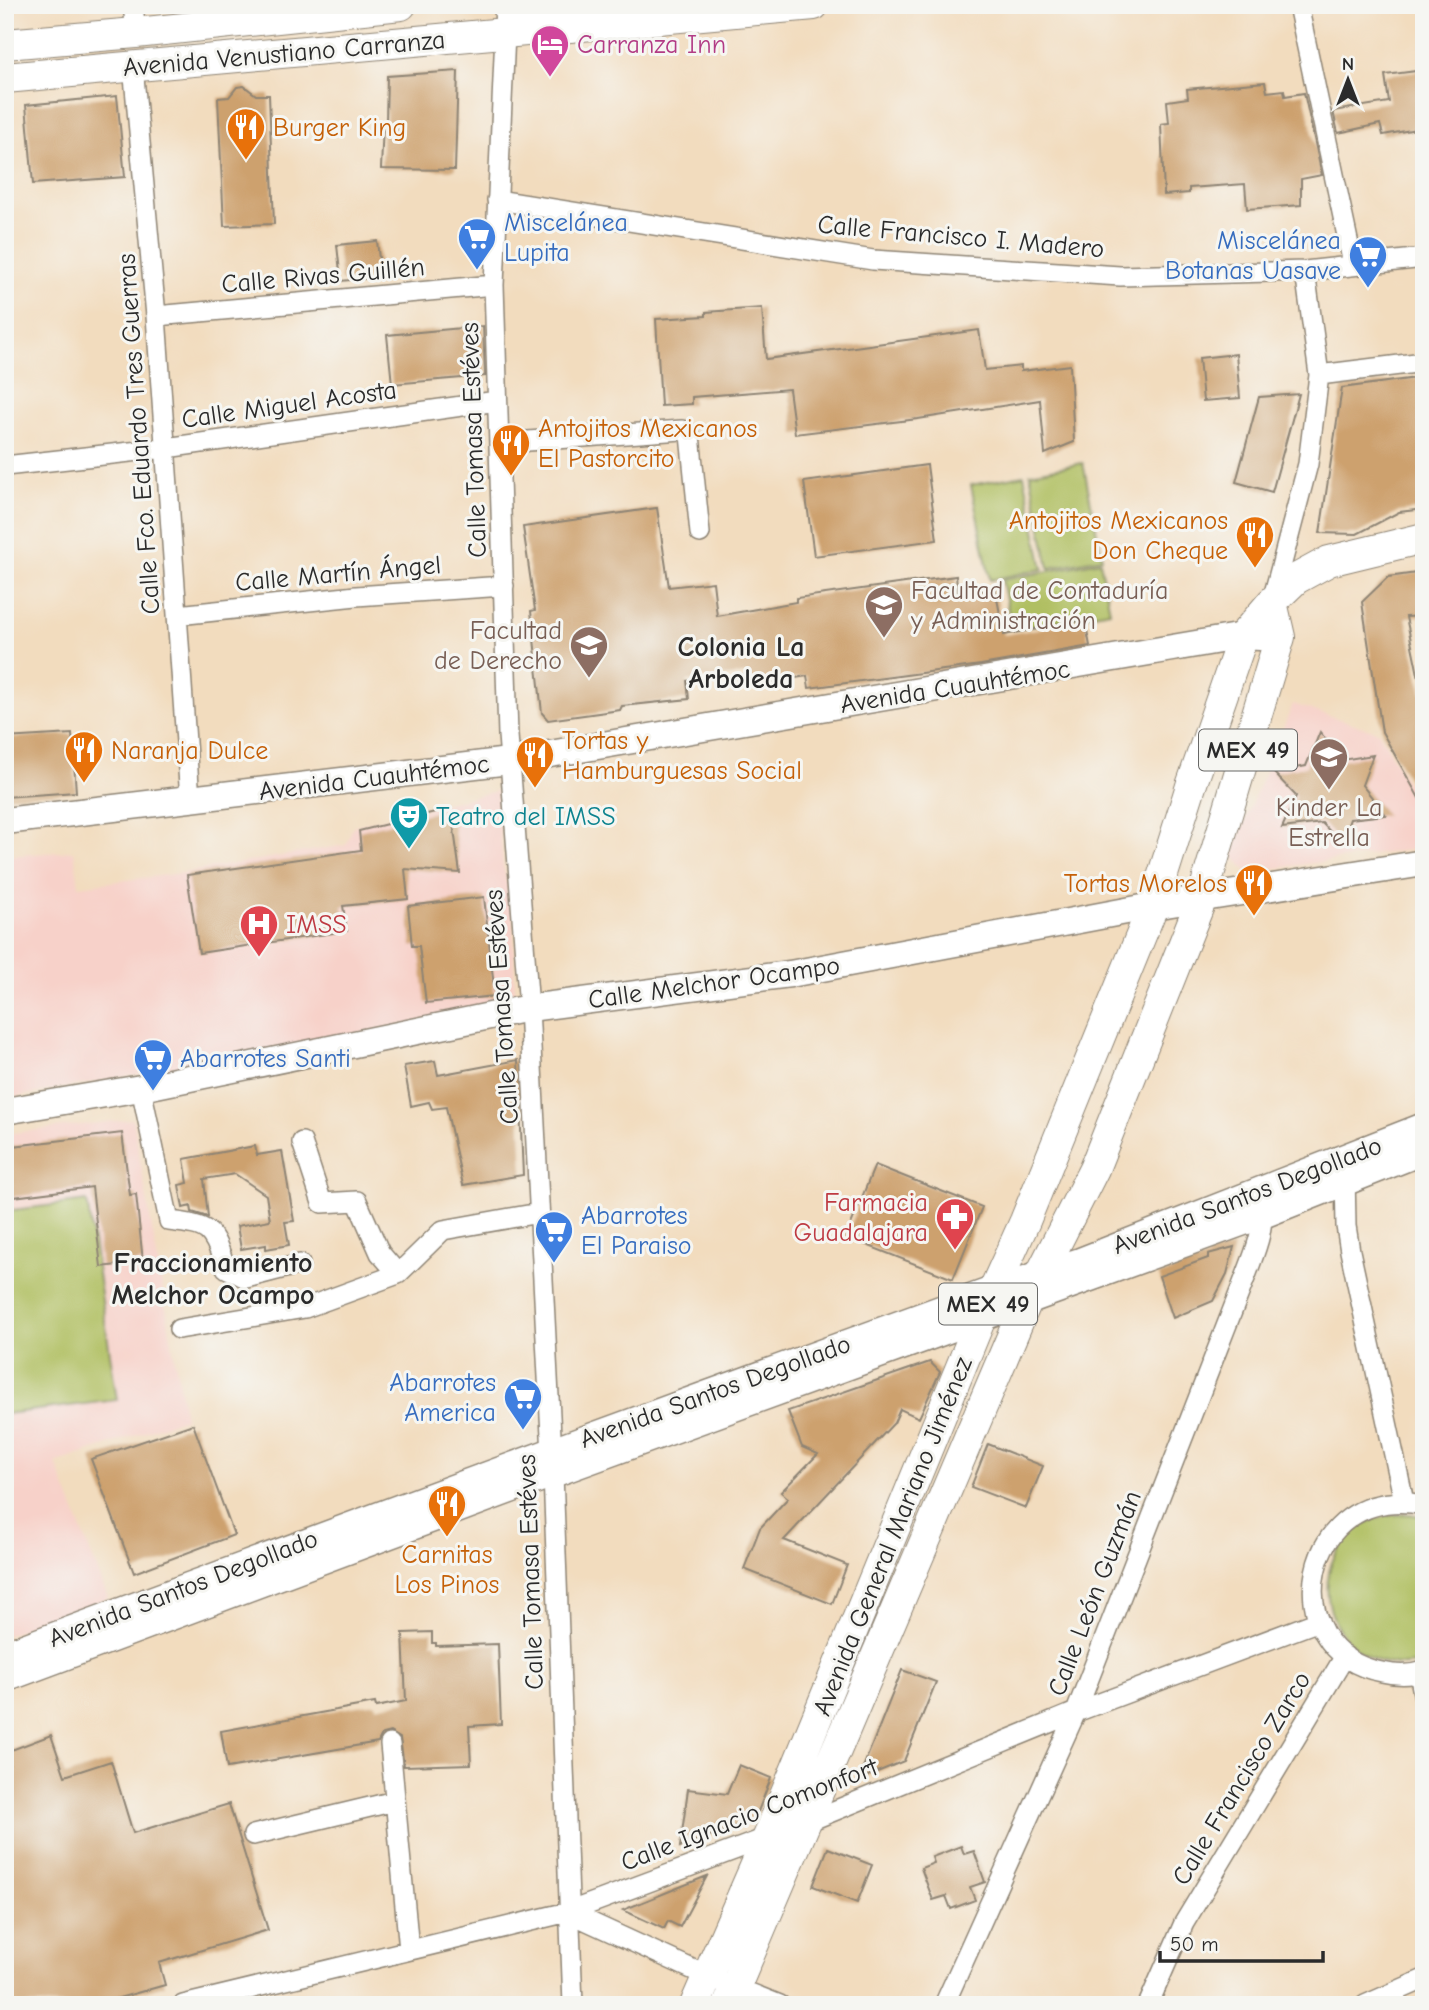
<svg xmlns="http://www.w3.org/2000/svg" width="1429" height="2010" font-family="'Comic Neue',sans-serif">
<rect width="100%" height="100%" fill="#f6f6f2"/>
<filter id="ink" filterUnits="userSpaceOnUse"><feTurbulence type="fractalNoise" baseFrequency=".0143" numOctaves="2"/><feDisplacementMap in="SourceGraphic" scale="14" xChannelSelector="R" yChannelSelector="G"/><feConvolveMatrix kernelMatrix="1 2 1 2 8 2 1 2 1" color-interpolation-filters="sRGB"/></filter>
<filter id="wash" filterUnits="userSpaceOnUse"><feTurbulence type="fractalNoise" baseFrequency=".00686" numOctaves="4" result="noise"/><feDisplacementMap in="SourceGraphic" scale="28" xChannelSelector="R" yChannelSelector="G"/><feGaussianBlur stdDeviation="1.57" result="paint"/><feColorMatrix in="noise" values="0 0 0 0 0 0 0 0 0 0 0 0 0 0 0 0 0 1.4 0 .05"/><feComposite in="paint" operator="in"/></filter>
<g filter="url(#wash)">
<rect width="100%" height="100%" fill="#f2dcbe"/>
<path fill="#f7d1c9" d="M1293,704L1379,732L1424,814V848L1248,872L1231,854Z
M497,791L503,865L513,912L515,1004L5,1099V856L74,851L79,886L183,873L346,845L353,826Z
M133,1119L185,1418L56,1463L108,1598L5,1636V1134Z"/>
<path fill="#b0bf62" stroke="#6e7546" stroke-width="2" d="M1083,463L1102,558L1049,568L1030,473Z
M1024,475L1043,569L990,580L971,485Z
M1100,561L1110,611L1012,629L1002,580Z
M87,1201L117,1400L5,1414V1211Z
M1410,1514L1424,1517V1662C1412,1666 1398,1666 1386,1663C1319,1647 1305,1555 1368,1522C1381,1515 1395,1515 1410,1514Z"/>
<g id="blocks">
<path fill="#cda16e" d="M1424,70L1422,128L1383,135L1380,124L1338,133L1333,111L1389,102L1385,75Z
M458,71L455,170L381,169L383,124L386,123L387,76Z
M1265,82L1267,92L1284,90L1285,96L1304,93L1322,175L1301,179V205L1247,209L1245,184L1189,188V193L1164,195L1161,124L1169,123L1167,101L1188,98L1187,89Z
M244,86L256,95H269L274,224L224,226L218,98L229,97L237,87Z
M117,96L125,177L33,184L26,105Z
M377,241L381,277L341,281L337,245Z
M762,308L766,359L979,330L985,370L1021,366V371L1070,365L1074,442L1045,454L1040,400L918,419L795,434L789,389L692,397V404L661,406L656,319L706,316V312Z
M483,326L485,376L392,384L387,335Z
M1236,354L1240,398L1203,401L1199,358Z
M1424,377V509L1399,512L1357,534L1320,533L1342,388Z
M1299,394L1272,492L1236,482L1259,397Z
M927,465L937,540L814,556L804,482Z
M657,508L669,587L713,582L717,616L796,602V598L956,576L958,595L995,588L1004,635L1085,620L1090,646L981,665L809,688L807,676L748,686L746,674L687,681L689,699L622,706L620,710L548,720L542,713L531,611L535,610L523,527Z
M1424,572V616L1406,617L1424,703V807L1382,732L1362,602L1388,577Z
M1320,732L1342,760L1373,755L1362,785L1386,815L1350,819L1341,843L1322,823L1282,828L1296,796L1273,772L1306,766Z
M72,734L76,792L5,797V738Z
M451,808L460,873L405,869L408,899L343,906L347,931L199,953L187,875L361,850L359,831Z
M484,897L495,996L426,1003L419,946H412L408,906Z
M518,1060L523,1175L463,1185L446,1107L432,1109L429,1102L411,1106L404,1066L435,1061L438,1075Z
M122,1133L130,1195L136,1194L143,1262L101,1267L92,1187L5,1198V1147Z
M255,1146L257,1155L282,1151L294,1221L285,1222L289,1245L266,1249V1245L241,1249L237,1226L270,1220L266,1195L235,1174L204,1179L208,1217L192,1212L191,1206L183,1208L179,1185L188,1183L184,1159Z
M875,1165L982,1207L953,1279L846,1237Z
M1234,1247L1227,1274L1213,1301L1173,1318L1159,1276L1208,1258V1254Z
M930,1362L940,1372L919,1418L900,1409L894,1423L784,1540L847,1565L832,1604L744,1569L760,1528L788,1498L781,1492L818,1454L802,1447L788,1411Z
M193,1424L234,1535L134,1573L91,1459Z
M988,1444L1043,1466L1026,1508L971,1487Z
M432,1632V1643H436V1646L498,1644L501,1724L469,1726L471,1764L404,1766L400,1738L390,1732L382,1734L378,1742L227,1768L221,1731L375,1703L376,1707L406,1701L403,1633Z
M902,1670L936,1682L904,1761L858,1780Z
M51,1735L65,1776L111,1761L133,1833L229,1804L268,1930L159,1963L165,1985L94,2005H13L5,1976V1766L10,1764L6,1752Z
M739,1765L771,1778L755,1819L680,1847L688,1789L727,1794Z
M961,1846L964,1854L974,1851L985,1882L970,1887L975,1900L951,1909L946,1896L933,1900L921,1868L934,1863L932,1857Z
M828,1848L872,1865L857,1903L813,1886Z
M707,1876L680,1927L668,1921L664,1929L623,1910Z"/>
</g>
</g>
<g filter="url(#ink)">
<use href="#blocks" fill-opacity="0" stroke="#8e8474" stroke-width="2"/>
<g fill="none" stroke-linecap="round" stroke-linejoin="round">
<g stroke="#8e8474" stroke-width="22">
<path id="street" d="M133,5L136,33
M504,5L505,33L494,285L508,735L529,1008L553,1474L573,2005
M1298,5L1353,264
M133,66L156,316L190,799
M497,200L873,260L1120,276L1305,271L1424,258
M156,316L494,285
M1319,375L1424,362
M499,445L528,441L682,430L690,435L700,533
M5,466L166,448L497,401
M1272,601L1308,464L1319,375L1305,271
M178,615L356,596L504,586
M141,1088L169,1221C212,1226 211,1228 226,1268L246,1278L300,1264
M302,1142L322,1203L357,1201L380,1253L398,1274
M1345,1172L1346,1226L1350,1251L1404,1501
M179,1329L305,1308L398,1274L443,1230L539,1213
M1424,1505C1300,1480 1272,1652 1382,1672C1395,1675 1410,1676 1424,1671
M1419,1673L1424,1698
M390,1744L409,1950
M802,1824L1076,1712L1319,1621
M253,1835L395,1801
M568,1912L707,1976L780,2005
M183,2005L568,1912L774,1835
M944,2005L1076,1712L1247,1273C1255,1251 1266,1228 1260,1204
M1148,2005L1184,1923L1345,1656
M1365,2005L1424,1979"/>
</g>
<g stroke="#8e8474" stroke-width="29">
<path id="secondary" d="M5,821L509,761L1243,636L1260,637
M5,1111L141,1088L529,1008L790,974L1153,906L1424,863
M5,1654L552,1451L995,1289L1080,1261L1424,1126
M5,1679L553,1474L1263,1215L1424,1151"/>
</g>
<g stroke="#8e8474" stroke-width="32">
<path id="primary" d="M5,44L136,33L401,5
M5,78L814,5
M695,2005L768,1837L981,1318L1025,1221L1153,906L1191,786L1243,636L1272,602L1296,579L1329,561L1424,538
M728,2005L1027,1301L1094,1169L1202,898L1280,637L1272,602"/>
</g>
<use href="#street" stroke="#fff" stroke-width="19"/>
<use href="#secondary" stroke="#fff" stroke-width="26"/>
<use href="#primary" stroke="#fff" stroke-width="30"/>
</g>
</g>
<defs>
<g id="hotel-pin" transform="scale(2.0125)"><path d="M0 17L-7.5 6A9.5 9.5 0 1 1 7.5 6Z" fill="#d1479c" stroke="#f6f6f2"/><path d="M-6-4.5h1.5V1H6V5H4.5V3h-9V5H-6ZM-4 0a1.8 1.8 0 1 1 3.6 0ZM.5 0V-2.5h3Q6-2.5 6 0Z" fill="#fff"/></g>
<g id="restaurant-pin" transform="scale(2.0125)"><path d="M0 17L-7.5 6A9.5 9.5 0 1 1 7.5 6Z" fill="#e8710a" stroke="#f6f6f2"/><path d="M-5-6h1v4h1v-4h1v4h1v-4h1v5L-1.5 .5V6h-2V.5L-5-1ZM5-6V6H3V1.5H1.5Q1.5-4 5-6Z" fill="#fff"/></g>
<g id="supermarket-pin" transform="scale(2.0125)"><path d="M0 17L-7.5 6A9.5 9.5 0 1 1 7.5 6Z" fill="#3f7fe0" stroke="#f6f6f2"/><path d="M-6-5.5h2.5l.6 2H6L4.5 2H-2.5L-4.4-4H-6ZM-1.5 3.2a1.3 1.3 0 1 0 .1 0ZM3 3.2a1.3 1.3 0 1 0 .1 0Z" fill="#fff"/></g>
<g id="school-pin" transform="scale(2.0125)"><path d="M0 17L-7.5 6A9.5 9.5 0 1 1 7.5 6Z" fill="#8d6e63" stroke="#f6f6f2"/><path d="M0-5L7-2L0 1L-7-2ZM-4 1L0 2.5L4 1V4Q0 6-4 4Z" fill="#fff"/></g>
<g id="university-pin" transform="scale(2.0125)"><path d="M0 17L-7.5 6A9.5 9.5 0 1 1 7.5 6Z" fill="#8d6e63" stroke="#f6f6f2"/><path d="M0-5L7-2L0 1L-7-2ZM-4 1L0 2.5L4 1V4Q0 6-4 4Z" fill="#fff"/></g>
<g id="theatre-pin" transform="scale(2.0125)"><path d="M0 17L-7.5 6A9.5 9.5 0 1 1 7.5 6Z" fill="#0f9aa8" stroke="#f6f6f2"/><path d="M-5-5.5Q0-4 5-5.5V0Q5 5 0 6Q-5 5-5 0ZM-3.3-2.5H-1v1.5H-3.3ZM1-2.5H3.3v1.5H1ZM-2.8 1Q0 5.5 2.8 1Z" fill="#fff"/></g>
<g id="hospital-pin" transform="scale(2.0125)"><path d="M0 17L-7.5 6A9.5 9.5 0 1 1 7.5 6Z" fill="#e0444e" stroke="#f6f6f2"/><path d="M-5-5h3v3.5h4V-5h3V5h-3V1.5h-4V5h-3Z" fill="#fff"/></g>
<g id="pharmacy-pin" transform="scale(2.0125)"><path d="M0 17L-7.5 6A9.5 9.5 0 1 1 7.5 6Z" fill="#e0444e" stroke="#f6f6f2"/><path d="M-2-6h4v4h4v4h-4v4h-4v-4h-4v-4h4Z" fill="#fff"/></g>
</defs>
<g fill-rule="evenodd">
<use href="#hotel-pin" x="550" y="44"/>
<use href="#restaurant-pin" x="246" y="127"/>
<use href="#supermarket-pin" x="477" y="237"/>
<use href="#supermarket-pin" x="1368" y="255"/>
<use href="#restaurant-pin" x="511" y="443"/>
<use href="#restaurant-pin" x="1255" y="535"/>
<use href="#school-pin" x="884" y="605"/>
<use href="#university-pin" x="589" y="645"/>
<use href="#restaurant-pin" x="84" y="750"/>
<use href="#restaurant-pin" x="535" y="755"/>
<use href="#school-pin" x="1329" y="757"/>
<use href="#theatre-pin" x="409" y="816"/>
<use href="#restaurant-pin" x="1254" y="883"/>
<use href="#hospital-pin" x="259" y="924"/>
<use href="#supermarket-pin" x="153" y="1058"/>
<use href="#pharmacy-pin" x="955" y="1217"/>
<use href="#supermarket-pin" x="554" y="1230"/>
<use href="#supermarket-pin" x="523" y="1397"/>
<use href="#restaurant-pin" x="447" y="1504"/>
</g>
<g text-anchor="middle" stroke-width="6" stroke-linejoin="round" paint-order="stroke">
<g fill="#f6f6f2" stroke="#686867" stroke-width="2">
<rect x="1199" y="729.5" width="98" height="41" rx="5"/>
<rect x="939" y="1283.5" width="98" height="41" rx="5"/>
</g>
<g font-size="24" font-weight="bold" fill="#2b2b2b">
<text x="1248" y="758">MEX 49</text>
<text x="988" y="1312">MEX 49</text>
</g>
<g font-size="26" fill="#b23c85" stroke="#f6f6f2" text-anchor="start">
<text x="577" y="53">Carranza Inn</text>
</g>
<g font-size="26" fill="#2b2b2b" stroke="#f6f6f2">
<text transform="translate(284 53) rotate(-5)" y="9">Avenida Venustiano Carranza</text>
<text transform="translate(961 236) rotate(5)" y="9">Calle Francisco I. Madero</text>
<text transform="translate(323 275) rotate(-5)" y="9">Calle Rivas Guillén</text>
<text transform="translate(289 404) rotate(-8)" y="9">Calle Miguel Acosta</text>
<text transform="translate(138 434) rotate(-94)" y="9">Calle Fco. Eduardo Tres Guerras</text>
<text transform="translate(473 440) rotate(-92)" y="9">Calle Tomasa Estéves</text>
<text transform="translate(338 573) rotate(-5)" y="9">Calle Martín Ángel</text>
<text transform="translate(955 686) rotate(-9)" y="9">Avenida Cuauhtémoc</text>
<text transform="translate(374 777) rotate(-7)" y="9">Avenida Cuauhtémoc</text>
<text transform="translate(714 982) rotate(-8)" y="9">Calle Melchor Ocampo</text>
<text transform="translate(501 1007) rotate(-94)" y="9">Calle Tomasa Estéves</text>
<text transform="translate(1247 1195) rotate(-21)" y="9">Avenida Santos Degollado</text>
<text transform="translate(715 1391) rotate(-20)" y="9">Avenida Santos Degollado</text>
<text transform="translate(892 1536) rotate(-68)" y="9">Avenida General Mariano Jiménez</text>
<text transform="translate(530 1572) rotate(-92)" y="9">Calle Tomasa Estéves</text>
<text transform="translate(183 1588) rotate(-21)" y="9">Avenida Santos Degollado</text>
<text transform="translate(1094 1593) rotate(-69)" y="9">Calle León Guzmán</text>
<text transform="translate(1241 1778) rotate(-59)" y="9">Calle Francisco Zarco</text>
<text transform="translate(749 1814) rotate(-21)" y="9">Calle Ignacio Comonfort</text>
</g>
<g font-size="26" fill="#c56008" stroke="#f6f6f2" text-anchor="start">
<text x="273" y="136">Burger King</text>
<text x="538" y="437">Antojitos Mexicanos<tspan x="538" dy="30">El Pastorcito</tspan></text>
<text x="1228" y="529" text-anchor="end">Antojitos Mexicanos<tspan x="1228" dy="30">Don Cheque</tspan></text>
<text x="562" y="749">Tortas y<tspan x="562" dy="30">Hamburguesas Social</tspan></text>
<text x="111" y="759">Naranja Dulce</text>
<text x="1227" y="892" text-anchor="end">Tortas Morelos</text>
<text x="447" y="1563" text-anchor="middle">Carnitas<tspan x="447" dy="30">Los Pinos</tspan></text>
</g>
<g font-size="26" fill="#366cbe" stroke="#f6f6f2" text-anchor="start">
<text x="504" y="231">Miscelánea<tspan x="504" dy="30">Lupita</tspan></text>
<text x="1341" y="249" text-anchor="end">Miscelánea<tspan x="1341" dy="30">Botanas Uasave</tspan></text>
<text x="180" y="1067">Abarrotes Santi</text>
<text x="581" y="1224">Abarrotes<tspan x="581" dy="30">El Paraiso</tspan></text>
<text x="496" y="1391" text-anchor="end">Abarrotes<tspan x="496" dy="30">America</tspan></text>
</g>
<g font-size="26" fill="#785e54" stroke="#f6f6f2" text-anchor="start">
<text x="911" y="599">Facultad de Contaduría<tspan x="911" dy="30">y Administración</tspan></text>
<text x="562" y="639" text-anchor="end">Facultad<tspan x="562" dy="30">de Derecho</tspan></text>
<text x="1329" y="816" text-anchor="middle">Kinder La<tspan x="1329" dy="30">Estrella</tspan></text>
</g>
<g font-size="26" fill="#0d838f" stroke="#f6f6f2" text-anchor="start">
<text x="436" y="825">Teatro del IMSS</text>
</g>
<g font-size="26" fill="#be3a42" stroke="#f6f6f2" text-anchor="start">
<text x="286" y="933">IMSS</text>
<text x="928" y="1211" text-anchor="end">Farmacia<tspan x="928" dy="30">Guadalajara</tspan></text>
</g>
<g font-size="28" font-weight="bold" fill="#2b2b2b" stroke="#f6f6f2">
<text x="741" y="656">Colonia La<tspan x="741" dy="32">Arboleda</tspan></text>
<text x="213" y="1272">Fraccionamiento<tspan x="213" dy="32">Melchor Ocampo</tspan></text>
</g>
</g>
<rect width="1429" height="2010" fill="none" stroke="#f6f6f2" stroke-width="28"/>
<g transform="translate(1348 80)" stroke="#f6f6f2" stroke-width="5" paint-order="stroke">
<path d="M0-5L12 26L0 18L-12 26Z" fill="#2b2b2b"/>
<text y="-10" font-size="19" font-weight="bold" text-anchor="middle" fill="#2b2b2b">N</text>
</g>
<path d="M1160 1951v10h163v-10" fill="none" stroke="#2b2b2b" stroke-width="3.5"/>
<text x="1170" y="1951" font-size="21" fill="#2b2b2b" stroke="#f6f6f2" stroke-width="5" paint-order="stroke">50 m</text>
</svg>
